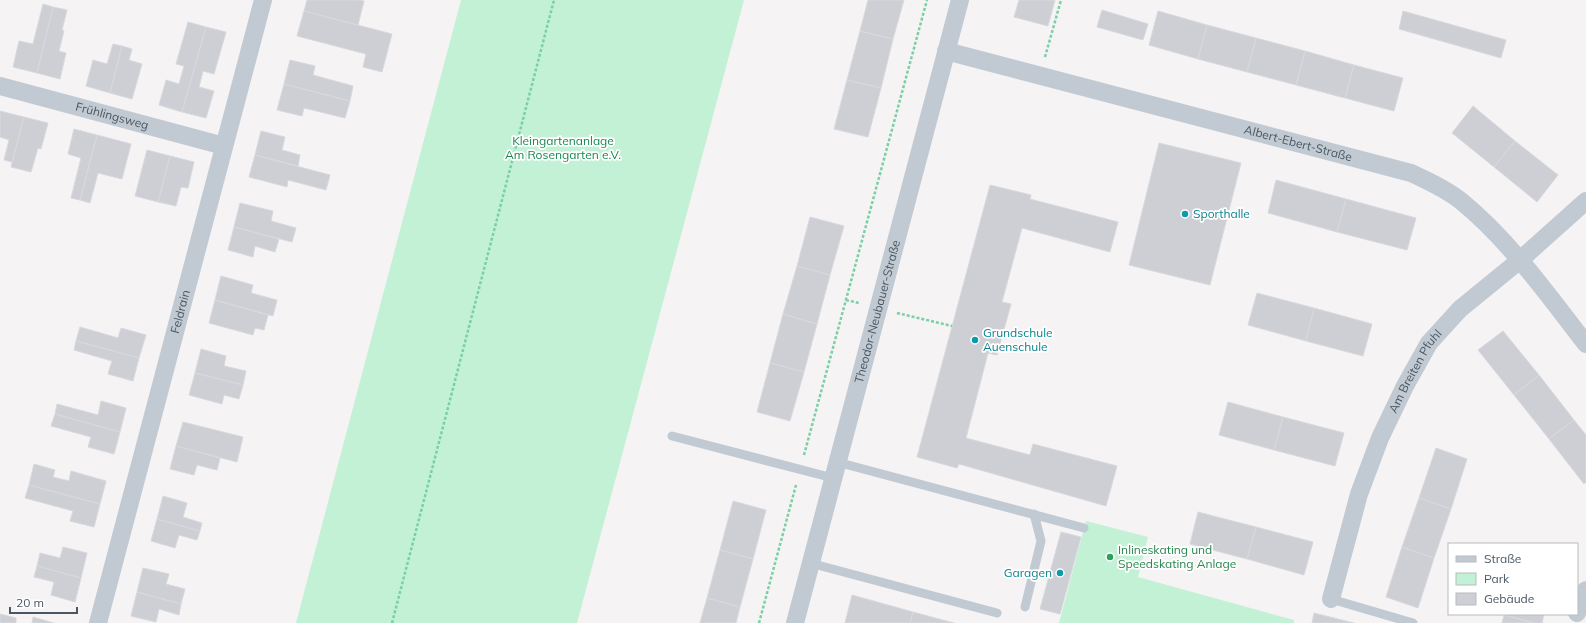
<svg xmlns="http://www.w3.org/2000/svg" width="1586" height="623" font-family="Mulish,sans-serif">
<rect width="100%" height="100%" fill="#f5f3f3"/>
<path fill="#c3f1d5" d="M461,0H744L577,623H296Z
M1086,521L1148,537L1138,577L1294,620V623H1059Z"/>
<path fill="#cdcfd5" stroke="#d7d9de" d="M307,0H358L364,1L358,25L304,11Z
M868,0H904L893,39L860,31Z
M1019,0H1055L1048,26L1014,17Z
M43,4L53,7L37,73L13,67L19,41L33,44Z
M53,7L67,10L62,30L64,31L59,51L66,53L60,79L37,73Z
M1102,10L1148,24L1143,40L1097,27Z
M304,11L392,34L382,72L363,67L366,54L297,36Z
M1158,11L1207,25L1198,59L1149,45Z
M1403,11L1506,40L1501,58L1399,29Z
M188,22L206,27L182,112L159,105L166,80L179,84L184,66L176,64Z
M1207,25L1256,38L1247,72L1198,59Z
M206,27L226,32L214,74L203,71L199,87L214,91L206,118L182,112Z
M860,31L893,39L881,88L847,80Z
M1256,38L1305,51L1296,85L1247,72Z
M113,44L122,46L110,93L86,86L93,60L107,64Z
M122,46L132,49L129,60L142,64L132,99L110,93Z
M1305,51L1354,65L1345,98L1296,85Z
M290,60L315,66L313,75L353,86L350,101L284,84Z
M1354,65L1403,78L1394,111L1345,98Z
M847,80L881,88L868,137L834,129Z
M284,84L350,101L345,118L304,108L302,116L277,110Z
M1473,106L1515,141L1494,167L1452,133Z
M0,111L24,117L12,162L4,160L9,140L0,137Z
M24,117L48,123L41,149L38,148L31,172L11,167Z
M74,129L97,135L80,200L71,198L81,158L68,154Z
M261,131L285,137L282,150L300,155L298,166L255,155Z
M97,135L131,144L122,179L98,173L90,203L80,200Z
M1515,141L1558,175L1537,202L1494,167Z
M1159,143L1241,163L1210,285L1129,265Z
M147,150L170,156L158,202L135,196Z
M255,155L330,175L326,190L288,180L287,187L249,177Z
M170,156L194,162L188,188L181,187L176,206L158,202Z
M1276,180L1346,199L1337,232L1268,213Z
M990,185L1031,195L1030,199L1118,222L1110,252L1022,228L1002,302L1011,304L997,355L988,353L966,438L1030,455L1033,444L1117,466L1106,506L959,464L957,468L917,457Z
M1346,199L1416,218L1407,250L1337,232Z
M240,203L273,211L271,221L296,228L292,242L234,227Z
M810,217L844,226L830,275L797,266Z
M234,227L279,239L275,252L255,246L253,257L228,250Z
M797,266L830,275L817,324L783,314Z
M221,276L253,285L251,293L277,300L273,316L215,300Z
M1257,293L1314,308L1306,341L1248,325Z
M215,300L268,315L264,330L255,328L253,335L209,323Z
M1314,308L1372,324L1363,356L1306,341Z
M783,314L817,324L804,372L770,363Z
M80,327L118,338L121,328L146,335L139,358L76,341Z
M1503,331L1539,375L1514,395L1478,350Z
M76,341L139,358L133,381L108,374L112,361L74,350Z
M201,349L226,356L224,366L246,371L243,385L195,373Z
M770,363L804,372L790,421L757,412Z
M195,373L243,385L239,399L224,395L222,404L189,395Z
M1539,375L1574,420L1549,439L1514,395Z
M101,401L126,408L120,432L55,414L57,404L98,415Z
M1228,402L1283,417L1274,450L1219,435Z
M55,414L120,432L114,454L88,447L91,437L51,426Z
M1283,417L1344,433L1335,466L1274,450Z
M1574,420L1586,435V482L1584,484L1549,439Z
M183,422L243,437L237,462L176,446Z
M176,446L220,458L217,470L197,465L194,475L170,469Z
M1436,448L1467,459L1451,509L1419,498Z
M34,464L55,470L53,477L69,481L71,471L106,481L100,504L29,485Z
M29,485L100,504L94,527L70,521L73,511L25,498Z
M163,496L187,503L183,517L202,523L200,531L157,519Z
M1419,498L1451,509L1434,558L1402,547Z
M733,501L766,510L753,559L720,550Z
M1198,512L1256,527L1247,559L1190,544Z
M157,519L200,531L197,540L179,535L175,548L151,541Z
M1256,527L1313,542L1304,575L1247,559Z
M1061,532L1081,537L1060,614L1040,609Z
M63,547L87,553L81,578L37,566L40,553L60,558Z
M1402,547L1434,558L1418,608L1386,597Z
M720,550L753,559L740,607L707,598Z
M37,566L81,578L75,602L51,595L54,582L34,577Z
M143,568L169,574L166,584L185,589L181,604L137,592Z
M137,592L181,604L179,615L159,609L156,622L131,616Z
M852,595L913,612L910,623H845Z
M707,598L740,607L736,623H700Z
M913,612L954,623H910Z
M1314,613L1354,623H1312Z
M0,614L16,618V623H0Z
M1504,614H1544L1542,623H1534L1504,615Z
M1504,615L1534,623H1502Z
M33,617L54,623H32Z"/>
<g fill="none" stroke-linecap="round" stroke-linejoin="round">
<path stroke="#7ad0a6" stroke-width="2.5" stroke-dasharray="3 2" stroke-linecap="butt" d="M1045,57L1061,0
M846,300L859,303
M897,313L952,326
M804,455L927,0
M392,623L554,0
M759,623L796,485"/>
<path stroke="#c1cad2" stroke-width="9" d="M672,436L833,478
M837,462L1084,528
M810,563L997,613
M1331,599L1413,623
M1025,607L1041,541L1034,514"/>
<g stroke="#c1cad2" stroke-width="18">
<path id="s1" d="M946,51L1411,173C1428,181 1446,189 1461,201C1509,240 1548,295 1586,344"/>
<path id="s2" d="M0,86L224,146"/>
<path id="s3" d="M1331,599L1359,494L1380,438L1405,386L1429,343L1460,309L1520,260L1586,201"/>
<path d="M1577,613L1582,594L1586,590"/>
<path id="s4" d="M98,623L263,0"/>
<path id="s5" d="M795,623L960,0"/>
</g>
</g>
<g fill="#0f9aa8" stroke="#fff" stroke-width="1.5">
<circle cx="1185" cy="214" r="4"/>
<circle cx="975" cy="340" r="4"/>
<circle cx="1060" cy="573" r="4"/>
</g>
<circle fill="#2e9e5b" stroke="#fff" stroke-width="1.5" cx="1110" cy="557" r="4"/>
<g text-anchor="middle" stroke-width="3.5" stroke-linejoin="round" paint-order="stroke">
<g font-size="12" fill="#4a5661" stroke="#fff">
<text dy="4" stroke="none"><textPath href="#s2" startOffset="116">Frühlingsweg</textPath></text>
<text dy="4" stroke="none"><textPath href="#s1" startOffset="364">Albert-Ebert-Straße</textPath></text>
<text dy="4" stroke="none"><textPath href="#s4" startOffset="322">Feldrain</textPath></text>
<text dy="4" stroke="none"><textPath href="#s5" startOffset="322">Theodor-Neubauer-Straße</textPath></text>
<text dy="4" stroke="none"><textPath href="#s3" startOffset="244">Am Breiten Pfuhl</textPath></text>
</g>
<g font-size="12" fill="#17864f" stroke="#fff">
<text x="563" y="145">Kleingartenanlage<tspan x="563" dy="14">Am Rosengarten e.V.</tspan></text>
</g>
<g font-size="12" fill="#0d838f" stroke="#fff" text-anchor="start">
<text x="1193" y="218">Sporthalle</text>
<text x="983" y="337">Grundschule<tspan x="983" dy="14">Auenschule</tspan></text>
<text x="1052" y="577" text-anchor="end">Garagen</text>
</g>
<g font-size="12" fill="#27864d" stroke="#fff" text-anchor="start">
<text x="1118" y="554">Inlineskating und<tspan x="1118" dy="14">Speedskating Anlage</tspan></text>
</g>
</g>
<rect x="1448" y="543" width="130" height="72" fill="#ffffff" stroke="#b7bbc0"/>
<rect x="1456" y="556" width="20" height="6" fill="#c1cad2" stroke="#b7bbc0"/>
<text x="1484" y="563" font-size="12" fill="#4a5661">Straße</text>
<rect x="1456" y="573" width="20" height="12" fill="#c3f1d5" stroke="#b7bbc0"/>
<text x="1484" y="583" font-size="12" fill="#4a5661">Park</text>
<rect x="1456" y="593" width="20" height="12" fill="#cdcfd5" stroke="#b7bbc0"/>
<text x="1484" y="603" font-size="12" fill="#4a5661">Gebäude</text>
<path d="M10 607v6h67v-6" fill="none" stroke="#4a5661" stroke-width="2"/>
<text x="16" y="607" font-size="12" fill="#4a5661" stroke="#ffffff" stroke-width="3" paint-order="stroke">20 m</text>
</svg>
